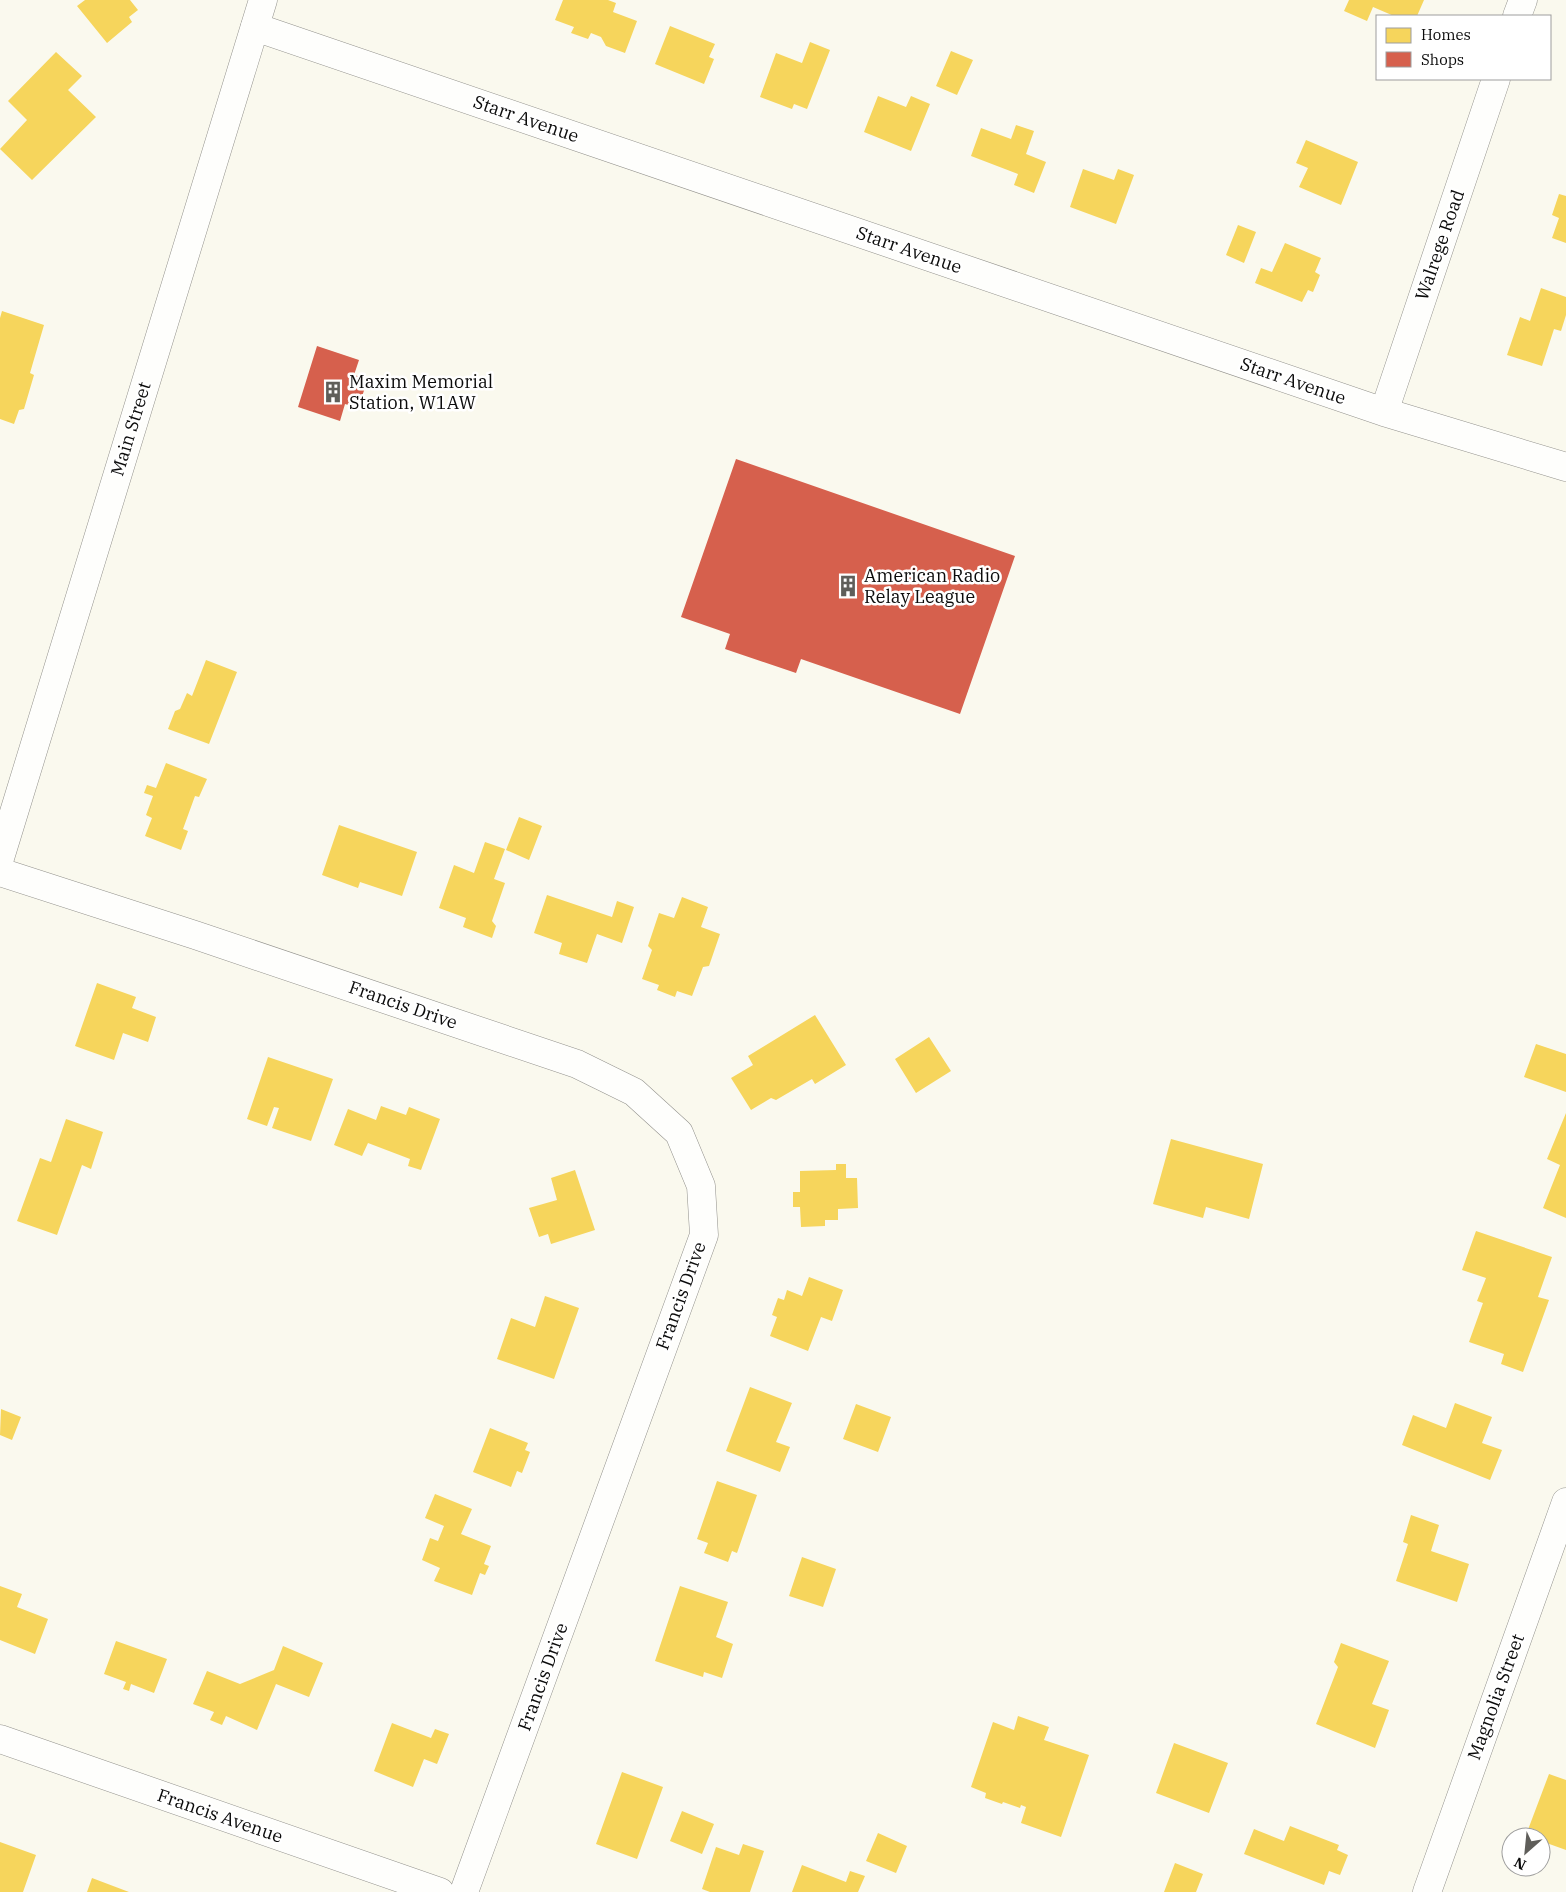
<svg xmlns="http://www.w3.org/2000/svg" width="1566" height="1892" font-family="'IBM Plex Serif',serif">
<rect width="100%" height="100%" fill="#faf9ee"/>
<path fill="#f6d55c" d="M85,0H130L138,10L129,17L132,22L107,43L77,6Z
M563,0H608L616,3L613,12L637,21L625,53L606,46L601,37L591,33L588,39L571,33L574,27L555,20Z
M1349,0H1424L1417,16H1394L1373,7L1367,21L1344,11Z
M670,26L715,44L709,57L714,59L704,84L655,64Z
M810,42L830,50L807,109L794,104L792,109L760,97L776,53L802,63Z
M951,51L973,60L957,95L936,86Z
M56,52L82,76L68,90L96,117L32,180L0,149L27,120L8,101Z
M878,96L906,107L911,96L930,104L911,151L864,132Z
M1016,125L1034,131L1026,154L1046,162L1034,193L1014,185L1018,174L971,156L981,128L1011,139Z
M1306,140L1358,162L1341,205L1299,187L1308,168L1296,163Z
M1083,169L1114,180L1118,169L1134,175L1116,224L1070,207Z
M1559,194L1566,196V243L1552,238L1559,218L1552,215Z
M1238,225L1256,232L1244,263L1226,255Z
M1285,243L1321,258L1315,272L1320,275L1313,292L1308,290L1302,302L1255,283L1261,268L1272,272Z
M1541,288L1566,297V315L1561,331L1554,329L1542,366L1507,355L1520,317L1530,321Z
M2,311L44,325L30,373L34,375L24,409L19,410L14,424L0,419V318Z
M206,660L237,672L209,744L168,729L175,711L180,709L187,693L192,696Z
M166,763L207,779L199,797L195,796L183,829L188,831L181,850L145,836L152,818L146,815L153,796L144,793L147,785L156,788Z
M519,817L542,826L529,860L506,850Z
M339,825L417,852L402,896L360,882L358,888L322,875Z
M485,842L505,849L494,879L505,883L492,921L496,926L492,938L463,927L466,918L439,908L454,865L474,873Z
M547,895L612,917L617,901L634,907L622,943L597,934L587,963L559,954L562,943L534,933Z
M682,897L708,907L701,927L720,934L709,966L703,967L692,996L677,991L675,997L657,990L659,985L642,979L652,950L648,946L659,913L674,918Z
M97,983L136,997L132,1008L156,1017L148,1042L123,1033L114,1060L75,1046Z
M815,1015L846,1065L815,1084L812,1079L776,1100L771,1098L751,1110L731,1078L753,1065L748,1056Z
M929,1037L951,1071L916,1093L895,1059Z
M1536,1044L1566,1054V1092L1524,1077Z
M268,1057L333,1079L311,1141L272,1128L279,1108L274,1107L267,1126L247,1119Z
M381,1106L406,1115L409,1107L440,1119L421,1170L408,1166L410,1159L368,1143L362,1156L334,1145L348,1109L376,1120Z
M1566,1113V1218L1543,1208L1560,1165L1547,1159Z
M66,1119L103,1132L91,1169L82,1165L57,1235L17,1221L40,1158L51,1162Z
M1171,1139L1263,1164L1249,1219L1206,1207L1203,1218L1153,1204Z
M836,1164H846V1178H857L858,1208L838,1209V1220H825V1226L801,1227L800,1207H793V1192H800V1171L836,1170Z
M575,1170L595,1230L551,1244L548,1234L539,1237L529,1208L557,1200L551,1178Z
M1476,1231L1552,1257L1538,1297L1549,1300L1523,1372L1501,1364L1504,1354L1469,1342L1483,1303L1477,1301L1486,1278L1462,1270Z
M809,1277L843,1290L832,1321L821,1317L808,1351L770,1336L777,1317L772,1315L778,1298L784,1300L787,1290L802,1296Z
M545,1296L579,1308L554,1379L497,1359L511,1318L535,1327Z
M750,1387L792,1403L776,1442L790,1447L780,1472L726,1451Z
M1455,1403L1492,1417L1482,1443L1502,1450L1490,1480L1402,1445L1413,1415L1446,1428Z
M856,1404L891,1417L878,1452L843,1439Z
M1,1409L21,1417L12,1440L0,1435Z
M490,1428L528,1443L525,1450L530,1452L522,1473L517,1471L511,1487L473,1472Z
M717,1481L757,1495L737,1553L732,1551L728,1562L704,1553L708,1543L697,1539Z
M435,1494L472,1509L461,1534L491,1546L484,1564L489,1566L485,1575L480,1573L472,1595L434,1581L440,1568L422,1560L430,1538L438,1541L444,1526L425,1518Z
M1411,1515L1439,1525L1431,1551L1469,1564L1457,1602L1396,1581L1408,1544L1403,1542Z
M802,1557L836,1569L823,1607L789,1596Z
M0,1586L22,1594L17,1607L48,1619L35,1654L0,1640Z
M680,1586L728,1602L716,1637L733,1644L722,1678L704,1672L703,1677L655,1661Z
M116,1641L167,1659L154,1693L131,1684L129,1691L123,1689L126,1682L104,1674Z
M1341,1643L1389,1661L1372,1704L1389,1710L1375,1748L1316,1724L1338,1667L1334,1662Z
M283,1646L323,1663L309,1697L276,1684L257,1730L226,1716L222,1725L210,1720L214,1712L193,1704L207,1671L240,1684L274,1670Z
M1018,1716L1049,1727L1044,1740L1089,1755L1061,1837L1021,1823L1026,1807L1021,1805L1020,1808L1003,1802L1002,1804L985,1798L986,1793L971,1787L993,1722L1014,1730Z
M392,1723L431,1738L435,1729L449,1734L437,1764L424,1759L413,1787L374,1771Z
M1174,1743L1228,1763L1209,1813L1156,1793Z
M622,1772L663,1787L637,1859L596,1844Z
M1549,1774L1566,1780V1850L1541,1841V1837L1526,1835Z
M682,1811L714,1824L702,1854L670,1841Z
M1290,1826L1339,1845L1337,1850L1348,1855L1340,1875L1329,1871L1324,1885L1244,1854L1254,1829L1284,1841Z
M878,1833L907,1846L896,1873L866,1861Z
M0,1842L36,1855L23,1892H0Z
M743,1844L764,1851L750,1892H710L702,1889L716,1847L739,1855Z
M1175,1863L1203,1874L1196,1892H1164Z
M802,1865L846,1882L850,1871L865,1876L858,1892H792Z
M92,1878L129,1892H87Z"/>
<path fill="#d6604d" d="M317,346L359,360L354,375L368,379L358,408L345,404L340,421L298,407Z
M736,459L1015,556L960,714L801,659L796,673L725,649L730,634L681,617Z"/>
<g fill="none" stroke-linecap="round" stroke-linejoin="round">
<g stroke="#93928d" stroke-width="29">
<path id="minor" d="M1517,16L1523,0
M255,27L1384,412L1566,467
M1384,412L1496,79
M0,872L195,935L577,1064L634,1092L679,1133L701,1186L704,1235L464,1892
M0,1739L440,1892
M1427,1892L1566,1502"/>
</g>
<g stroke="#93928d" stroke-width="29">
<path id="tertiary" d="M0,858L263,0"/>
</g>
<use href="#minor" stroke="#fefefc" stroke-width="28"/>
<use href="#tertiary" stroke="#fefefc" stroke-width="28"/>
</g>
<defs>
<g id="building-bare" transform="scale(1.725)"><path d="M-4-6H4V6H1V3H-1V6H-4ZM-2.5-4.3h1.7v1.8h-1.7ZM.8-4.3h1.7v1.8H.8ZM-2.5-1h1.7V.8h-1.7ZM.8-1h1.7V.8H.8Z" fill="#5f5e5a" stroke="#fff" stroke-width="2.5" paint-order="stroke"/></g>
</defs>
<g fill-rule="evenodd">
<use href="#building-bare" x="333" y="392"/>
<use href="#building-bare" x="848" y="586"/>
</g>
<g text-anchor="middle" stroke-width="5" stroke-linejoin="round" paint-order="stroke">
<g font-size="18" fill="#0b0b0b" stroke="#fff">
<text transform="translate(526 119) rotate(19)" y="6">Starr Avenue</text>
<text transform="translate(1440 245) rotate(-71)" y="6">Walrege Road</text>
<text transform="translate(909 250) rotate(19)" y="6">Starr Avenue</text>
<text transform="translate(1293 381) rotate(19)" y="6">Starr Avenue</text>
<text transform="translate(131 429) rotate(-73)" y="6">Main Street</text>
<text transform="translate(403 1005) rotate(19)" y="6">Francis Drive</text>
<text transform="translate(681 1296) rotate(-70)" y="6">Francis Drive</text>
<text transform="translate(543 1677) rotate(-70)" y="6">Francis Drive</text>
<text transform="translate(1496 1697) rotate(-70)" y="6">Magnolia Street</text>
<text transform="translate(220 1816) rotate(19)" y="6">Francis Avenue</text>
</g>
<g font-size="18" fill="#0b0b0b" stroke="#fff" text-anchor="start">
<text x="349" y="388">Maxim Memorial<tspan x="349" dy="21">Station, W1AW</tspan></text>
<text x="864" y="582">American Radio<tspan x="864" dy="21">Relay League</tspan></text>
</g>
</g>
<rect x="1376" y="15" width="175" height="65" fill="#ffffff" stroke="#9d9d9d"/>
<rect x="1386" y="28" width="25" height="15" fill="#f6d55c" stroke="#9d9d9d"/>
<text x="1421" y="40" font-size="15" fill="#0b0b0b">Homes</text>
<rect x="1386" y="52" width="25" height="15" fill="#d6604d" stroke="#9d9d9d"/>
<text x="1421" y="65" font-size="15" fill="#0b0b0b">Shops</text>
<g transform="translate(1526 1852) rotate(207)"><circle r="24" fill="#ffffff" stroke="#9d9d9d"/>
<path d="M0-4L9 19L0 12L-9 19Z" fill="#5f5e5a"/>
<text y="-8" font-size="14" font-weight="bold" text-anchor="middle" fill="#0b0b0b">N</text>
</g>
</svg>
